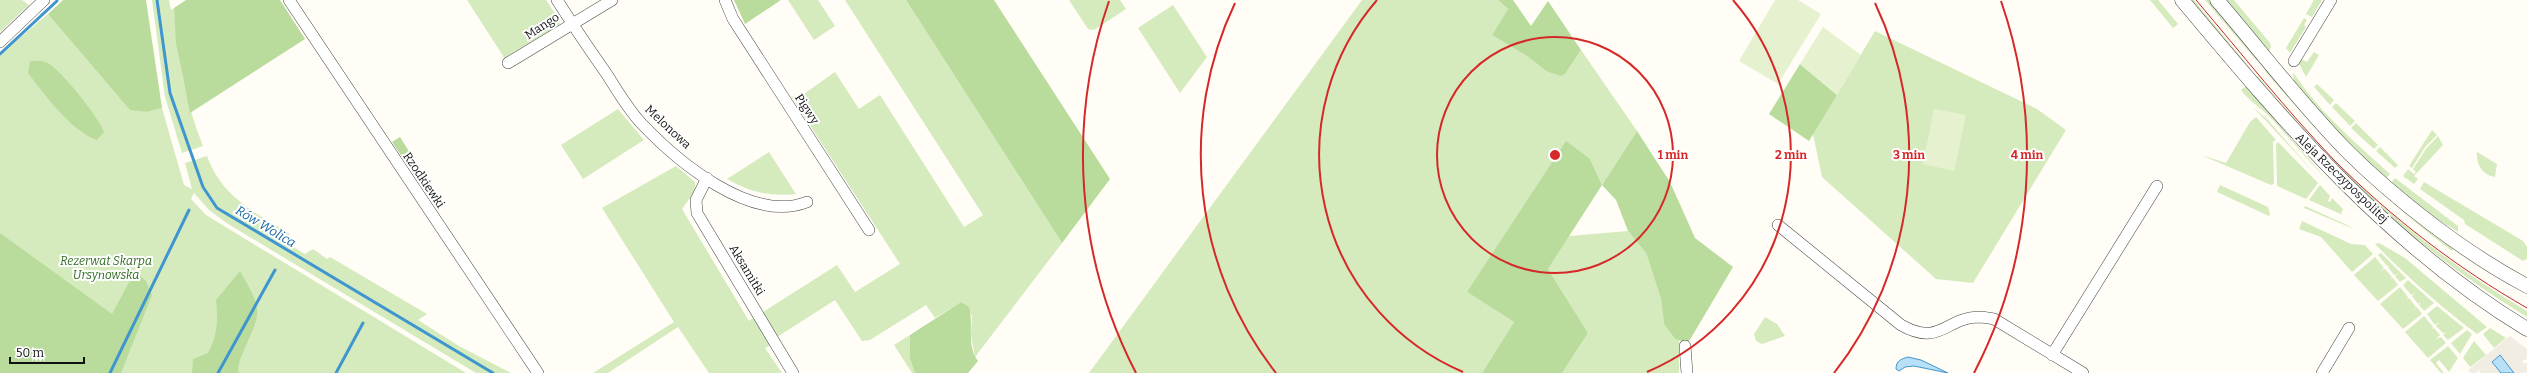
<svg xmlns="http://www.w3.org/2000/svg" width="2527" height="373" font-family="Bitter,serif">
<rect width="100%" height="100%" fill="#fffdf5"/>
<path fill="#d5ebbd" d="M0,0H22L29,5L0,32Z
M152,0H169L171,10L174,8C177,57 185,101 203,146L182,153L165,97Z
M467,0H546L560,21L559,26L505,59Z
M788,0H818L835,26L814,40Z
M845,0H906L1062,243L975,357L971,335L972,316L961,302L935,318L926,305L870,340L862,341L835,300L777,337L763,312L837,265L855,292L900,264L791,96L798,98L835,72L859,109L880,95L964,227L983,215Z
M1069,0H1120L1126,9L1094,30L1088,29Z
M1362,0H1498L1508,9L1492,35L1527,56L1546,71L1565,74L1581,50L1637,131L1602,185L1590,159L1467,292L1514,322L1482,373H1089Z
M2150,0H2158L2178,24L2173,28Z
M2190,0H2194L2250,68L2248,70Z
M2205,0H2210L2260,59L2257,61Z
M2225,0H2234L2270,43L2271,47L2269,52Z
M2314,0H2322L2312,17L2306,14Z
M1173,5L1207,57L1180,93L1138,28Z
M48,14L130,109L147,112L162,108L184,185L192,189L185,163L207,156C222,197 255,213 290,234L282,240L305,254L313,249L327,259L330,257L427,314L418,320L459,346L511,373H476L228,224L209,210L194,193L191,199L206,215L466,373H0V54Z
M2304,18L2307,20L2304,25L2306,27L2290,53L2286,48Z
M1875,31L2037,109L2066,130L1973,283L1936,279L1822,177L1813,134Z
M2314,52L2319,55L2306,77L2298,62L2301,59L2307,62Z
M2267,68L2455,247L2452,251C2381,198 2322,138 2265,71Z
M2293,72C2318,111 2356,143 2390,174L2385,180L2338,133L2294,82Z
M2258,76C2339,173 2419,247 2527,311V317C2463,278 2404,232 2350,180C2317,148 2287,112 2255,78Z
M2317,84L2334,100L2330,105L2314,87Z
M2246,86L2334,188L2364,217C2330,186 2301,151 2270,117C2261,108 2249,101 2241,90Z
M2336,103L2355,121L2350,126L2332,107Z
M2254,108L2267,119L2316,175Z
M618,109L644,140L583,179L561,145Z
M2256,117L2276,140L2273,142L2274,184L2271,185L2201,155L2226,163L2250,122Z
M2356,123L2378,145L2374,149L2351,128Z
M2432,130L2437,135L2425,147L2412,168L2409,166Z
M2438,136L2443,145L2414,176L2418,179L2414,184L2403,176L2408,169L2414,174L2416,172L2413,169L2426,149Z
M2278,142L2318,183L2306,199L2277,186L2276,144Z
M2380,147L2398,165L2395,168L2376,151Z
M769,152L796,194C770,197 750,192 727,179Z
M2477,152L2497,164L2495,177C2482,175 2476,164 2477,152Z
M676,166L695,182V191L682,209L749,321L753,318L771,345L765,348L782,373H709L678,327L608,373H593L674,322L602,208Z
M2395,178L2458,226V232L2438,220L2390,184Z
M2424,182L2523,241L2527,247V259L2523,261L2465,224L2464,220L2420,189Z
M2220,185L2268,207L2270,214L2269,216L2217,192Z
M2320,185L2330,196L2328,201L2330,202L2332,198L2343,209L2341,213L2343,215L2309,200Z
M2305,206L2347,225L2354,229L2304,208Z
M2302,221L2351,244L2365,245L2373,254L2352,272L2321,237L2299,229Z
M1628,231L1646,253L1661,299L1664,324L1675,339L1679,340V373H1562L1588,333L1548,269L1569,236Z
M2379,243L2405,258L2487,327L2477,334C2441,307 2407,277 2375,244Z
M2381,253L2406,278L2400,282L2395,276L2398,274L2394,275L2388,267L2389,265L2387,266L2378,255Z
M2375,257L2384,268L2380,271L2385,269L2392,277L2390,279L2393,278L2398,285L2378,301L2354,275Z
M2408,280L2434,303L2424,311L2419,305L2421,302L2418,304L2412,296L2416,293L2411,295L2403,285Z
M2400,287L2408,297L2407,299L2409,298L2416,307L2412,310L2417,307L2422,314L2403,329L2380,304Z
M2437,306L2464,328L2448,340L2443,335L2446,332L2443,333L2436,326L2440,322L2435,325L2427,314Z
M2424,316L2433,327L2432,329L2434,328L2440,335L2436,339L2441,337L2446,343L2428,358L2405,332Z
M1765,317L1777,324L1785,336L1762,344L1756,341L1754,334Z
M2490,328L2506,338L2494,348L2483,334Z
M2467,330L2472,334L2460,354L2451,343Z
M910,335V359L915,373H912L894,345Z
M2474,341L2486,355L2470,367L2463,358Z
M2448,346L2458,358L2449,372L2439,360L2436,363L2444,373H2441L2430,360Z"/>
<path fill="#b9dc9c" d="M63,0H146L162,108L147,112L130,110L48,14Z
M186,0H280L305,39L190,113L176,43L174,8Z
M734,0H781L745,24Z
M906,0H994L1110,179L1062,243Z
M1498,0H1513L1531,26L1548,1L1581,50L1565,74L1561,76L1546,71L1527,56L1492,35L1508,9Z
M30,61C35,61 41,60 45,62C58,65 100,119 104,132L97,140C71,131 44,94 28,73Z
M1800,64L1837,95L1809,141L1769,114Z
M1637,131L1670,182L1695,238L1733,267L1688,343L1675,339L1664,324L1661,299L1646,253L1628,231L1616,200L1602,185L1548,269L1588,333L1562,373H1482L1514,322L1467,292L1566,141L1590,159L1602,185Z
M400,137L427,180L421,185L392,142Z
M0,233L112,314L135,271L146,281L152,295L121,373H0Z
M240,271C246,283 259,300 257,315C256,330 234,363 239,373H192L193,359L208,353C218,334 218,320 216,300Z
M961,302L969,307C974,323 966,346 978,361L968,373H915L910,359V335Z"/>
<path fill="#e6f2cf" d="M1775,0H1798L1821,14L1778,84L1739,61Z
M1823,27L1861,55L1837,95L1800,64Z
M1934,109L1966,115L1954,171L1923,164Z"/>
<path fill="#f1ede2" d="M2510,336L2527,349V359L2522,361L2524,364L2527,362V373H2514L2500,356L2492,362L2501,373H2479L2481,369L2476,373H2471L2468,370Z"/>
<path fill="#b9e0f7" stroke="#3f96cf" d="M2500,355L2514,373H2501L2492,362Z
M1908,357L1921,360L1948,373L1914,366L1905,367L1899,371L1896,369C1896,361 1901,359 1908,357Z"/>
<g fill="none" stroke-linecap="round" stroke-linejoin="round">
<path stroke="#3f96cf" stroke-width="3" d="M157,0L170,93L203,187L217,208L493,373
M0,54L57,1
M110,373L189,210
M218,373L275,270
M336,373L363,323"/>
<g stroke="#444" stroke-width="12">
<path id="minor" d="M289,0L538,373
M557,0C573,25 589,49 606,73C617,90 627,108 641,123C677,161 751,224 807,202
M725,0L733,19L869,230
M0,42L44,0
M2294,61L2331,0
M508,63L612,0
M707,178L696,200L697,213L793,373
M1778,225L1901,325C1940,347 1945,318 1978,317C1983,317 1989,318 1994,319L2083,373
M1685,346L1687,373
M2052,355L2157,186
M2322,373L2349,328"/>
</g>
<g stroke="#444" stroke-width="15">
<path id="tertiary" d="M2182,0C2284,122 2389,246 2527,329
M2217,0C2260,50 2300,103 2346,150C2396,200 2465,253 2527,286"/>
</g>
<use href="#minor" stroke="#fff" stroke-width="11"/>
<use href="#tertiary" stroke="#fff" stroke-width="14"/>
<path stroke="#c4262e" stroke-width="1" d="M2196,0C2242,54 2286,110 2335,161C2392,218 2457,268 2527,308"/>
</g>
<g fill="none" stroke="#d62828" stroke-width="2">
<circle cx="1555" cy="155" r="118"/>
<path d="M1463 372A236 236 0 0 1 1377 0M1733 0A236 236 0 0 1 1647 372"/>
<path d="M1276 373A354 354 0 0 1 1235 3M1875 3A354 354 0 0 1 1834 373"/>
<path d="M1136 373A472 472 0 0 1 1109 1M2001 1A472 472 0 0 1 1974 373"/>
</g>
<g text-anchor="middle" stroke-width="4" stroke-linejoin="round" paint-order="stroke">
<g font-size="12" fill="#111" stroke="#fff">
<text transform="translate(542 26) rotate(-33)" y="4">Mango</text>
<text transform="translate(807 109) rotate(57)" y="4">Pigwy</text>
<text transform="translate(668 127) rotate(43)" y="4">Melonowa</text>
<text transform="translate(2342 178) rotate(44)" y="4">Aleja Rzeczypospolitej</text>
<text transform="translate(424 180) rotate(56)" y="4">Rzodkiewki</text>
<text transform="translate(747 270) rotate(59)" y="4">Aksamitki</text>
</g>
<g font-size="12" font-style="italic" fill="#2f6b1f" stroke="#fff">
<text x="106" y="265">Rezerwat Skarpa<tspan x="106" dy="14">Ursynowska</tspan></text>
</g>
<g font-size="13" font-style="italic" fill="#1768a6" stroke="#fff">
<text transform="translate(266 226) rotate(31)" y="5">Rów Wolica</text>
</g>
</g>
<circle cx="1555" cy="155" r="6" fill="#d62828" stroke="#fff" stroke-width="2"/>
<g font-size="12" text-anchor="middle" font-weight="bold" fill="#d62828" stroke="#fff" stroke-width="4" stroke-linejoin="round" paint-order="stroke">
<text x="1673" y="159">1 min</text>
<text x="1791" y="159">2 min</text>
<text x="1909" y="159">3 min</text>
<text x="2027" y="159">4 min</text>
</g>
<path d="M10 357v6h74v-6" fill="none" stroke="#111111" stroke-width="2"/>
<text x="16" y="357" font-size="12" fill="#111111" stroke="#ffffff" stroke-width="3" paint-order="stroke">50 m</text>
</svg>
